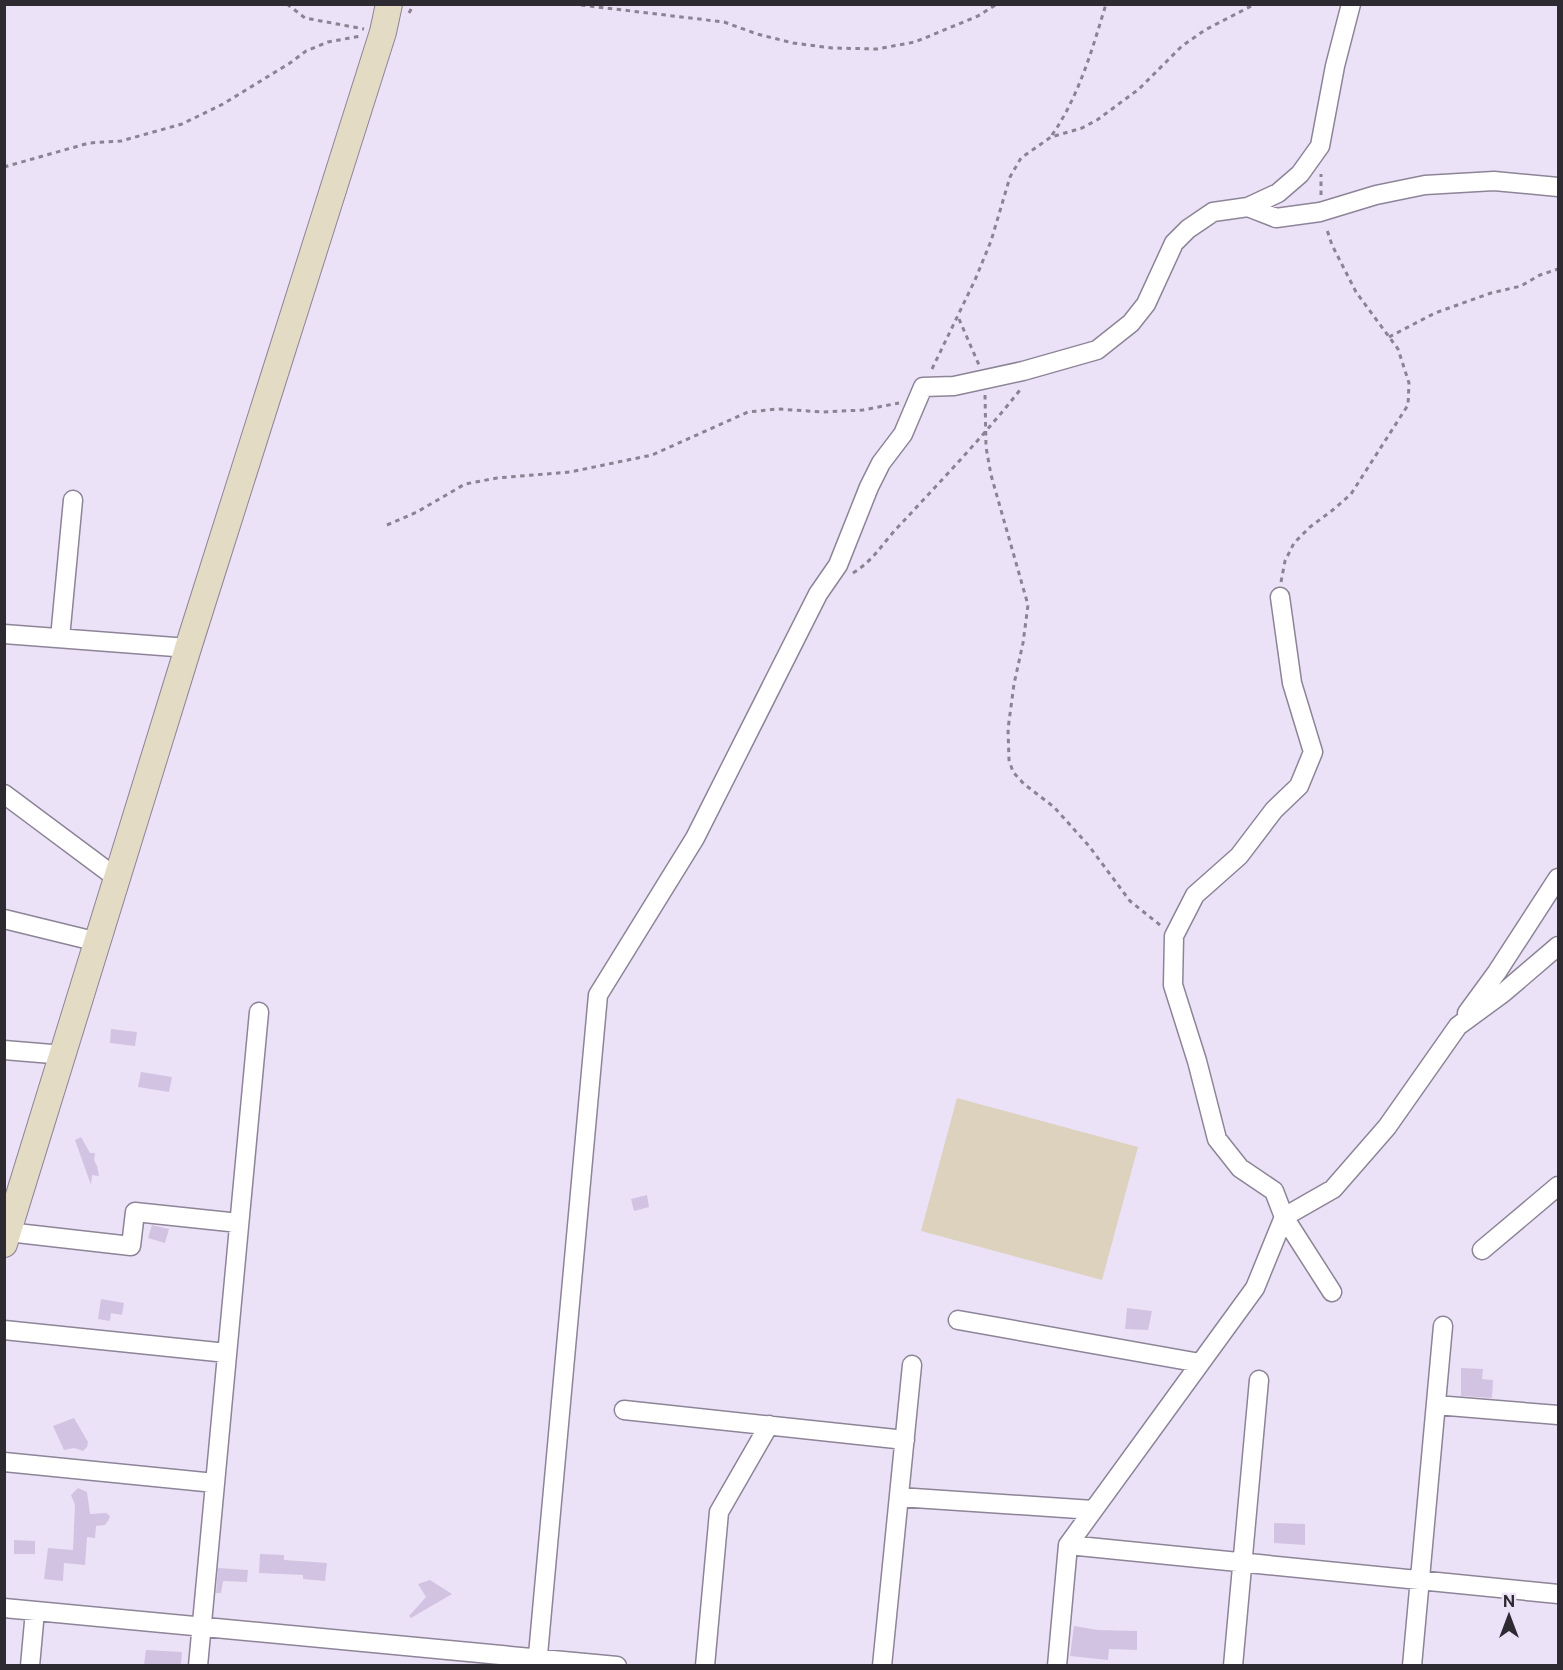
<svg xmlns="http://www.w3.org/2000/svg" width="1563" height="1670" font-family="'Public Sans',sans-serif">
<rect width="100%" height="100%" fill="#ece2f8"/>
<path fill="#dcd2bd" d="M957,1098L1138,1147L1102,1280L921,1231Z"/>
<path fill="#d1c3e1" d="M111,1029L137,1032L135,1046L110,1043Z
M141,1072L172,1077L169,1092L138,1087Z
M81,1137L90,1153H95L94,1160L97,1166L99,1176L92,1175L91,1185L75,1140Z
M647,1195L649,1207L634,1211L631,1199Z
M152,1225L169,1229L165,1243L148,1238Z
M101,1299L124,1303L122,1315L111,1313L110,1321L98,1319Z
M1127,1308L1152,1311L1148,1330L1125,1329Z
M1461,1368L1483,1369L1482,1379L1493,1380L1492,1398L1461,1396Z
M74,1418L88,1442L87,1447L83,1451L74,1448L64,1450L53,1426Z
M78,1488L87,1492L90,1514L106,1513L110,1516L108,1521L105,1525L96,1526L95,1538L87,1537L85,1565L64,1563L63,1581L44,1579L48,1548L73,1550L75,1505L71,1495Z
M1274,1523L1305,1524V1545L1274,1543Z
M14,1540L35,1541V1554H14Z
M260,1554L284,1555V1560L327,1563L325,1581L303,1579V1575L259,1573Z
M218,1568L248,1570L247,1582L223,1581L221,1593H216Z
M430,1580L452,1594L411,1618L409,1616L426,1597L418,1584Z
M1074,1626L1098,1630L1137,1631V1650L1109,1649L1108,1660L1070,1656Z
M146,1650L182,1652L181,1665H144Z"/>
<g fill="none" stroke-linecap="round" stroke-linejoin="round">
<g stroke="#8d8498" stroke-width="21">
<path id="minor" d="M1248,207L1276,218L1320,212L1376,195L1425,185L1494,181L1558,187
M1280,597L1292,683L1313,752L1299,786L1274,810L1239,856L1195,895L1174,936L1173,985L1197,1061L1217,1139L1240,1168L1274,1191L1284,1217L1332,1292
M4,634L188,648
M60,638L73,500
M4,794L118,879
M4,919L98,942
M1467,1013L1497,972L1558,878
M4,1050L64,1055
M8,1232L131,1246L135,1212L239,1223
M1482,1250L1558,1186
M958,1320L1200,1363
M4,1330L227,1353
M1436,1405L1558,1415
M624,1410L905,1440
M4,1462L215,1483
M899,1497L1093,1510
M1068,1545L1558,1594
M4,1608L617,1666
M30,1666L35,1611
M198,1666L259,1012
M537,1666L598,995L695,838L818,594L838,565L869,487L881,463L903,434L923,387L954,386L1023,371L1097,350L1131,323L1146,304L1174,243L1188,229L1213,212L1248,207L1278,193L1300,174L1320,146L1335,66L1351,4
M705,1666L719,1512L769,1425
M882,1666L912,1365
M1057,1666L1068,1545L1255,1288L1284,1217L1333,1189L1387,1127L1458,1026L1503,993L1558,946
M1233,1666L1259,1380
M1412,1666L1443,1326"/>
</g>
<g stroke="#8d8498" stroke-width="28">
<path id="secondary" d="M4,1244L188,648L383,32L389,4"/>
</g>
<path stroke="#8a8392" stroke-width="3" stroke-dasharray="4.5 4.5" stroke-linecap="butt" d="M287,4L305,18L364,29
M572,4L724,22L757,34L793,43L832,48L877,49L915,42L978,16L997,4
M409,13L414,4
M1052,135C1079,96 1092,50 1106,4
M4,167L89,143L121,141L182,124L223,104L290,63L306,51L328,42L361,36
M1321,195V174
M959,319L979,365
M1389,337L1435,313L1491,293L1521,286L1540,275L1558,269
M932,369L975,280L991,241L1010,177L1021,158L1051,137L1082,128L1097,120L1139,89L1182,46L1205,30L1255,4
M985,395L986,447L991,475L1028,605L1023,643L1014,684L1008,729L1009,760L1013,772L1024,784L1054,807L1089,846L1130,901L1160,925
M387,525L417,512L465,484L497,478L570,472L652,455L748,412L778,409L823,412L863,410L899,403
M853,573C875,559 881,545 898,527C939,483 982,438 1020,390
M1281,582L1285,561L1294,543L1310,527L1334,509L1351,494L1408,405L1409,383L1398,349L1356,292L1332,245L1326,227"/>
<use href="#minor" stroke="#fff" stroke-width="18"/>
<use href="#secondary" stroke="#e4dbc5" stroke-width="26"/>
</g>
<rect width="1563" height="1670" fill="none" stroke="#2e2a32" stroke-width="12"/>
<g transform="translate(1509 1616)" stroke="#ece2f8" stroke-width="4.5" paint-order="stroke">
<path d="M0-4.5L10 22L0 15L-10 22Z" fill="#2e2a32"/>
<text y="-9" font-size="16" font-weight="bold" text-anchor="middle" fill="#2e2a32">N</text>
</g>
</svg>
